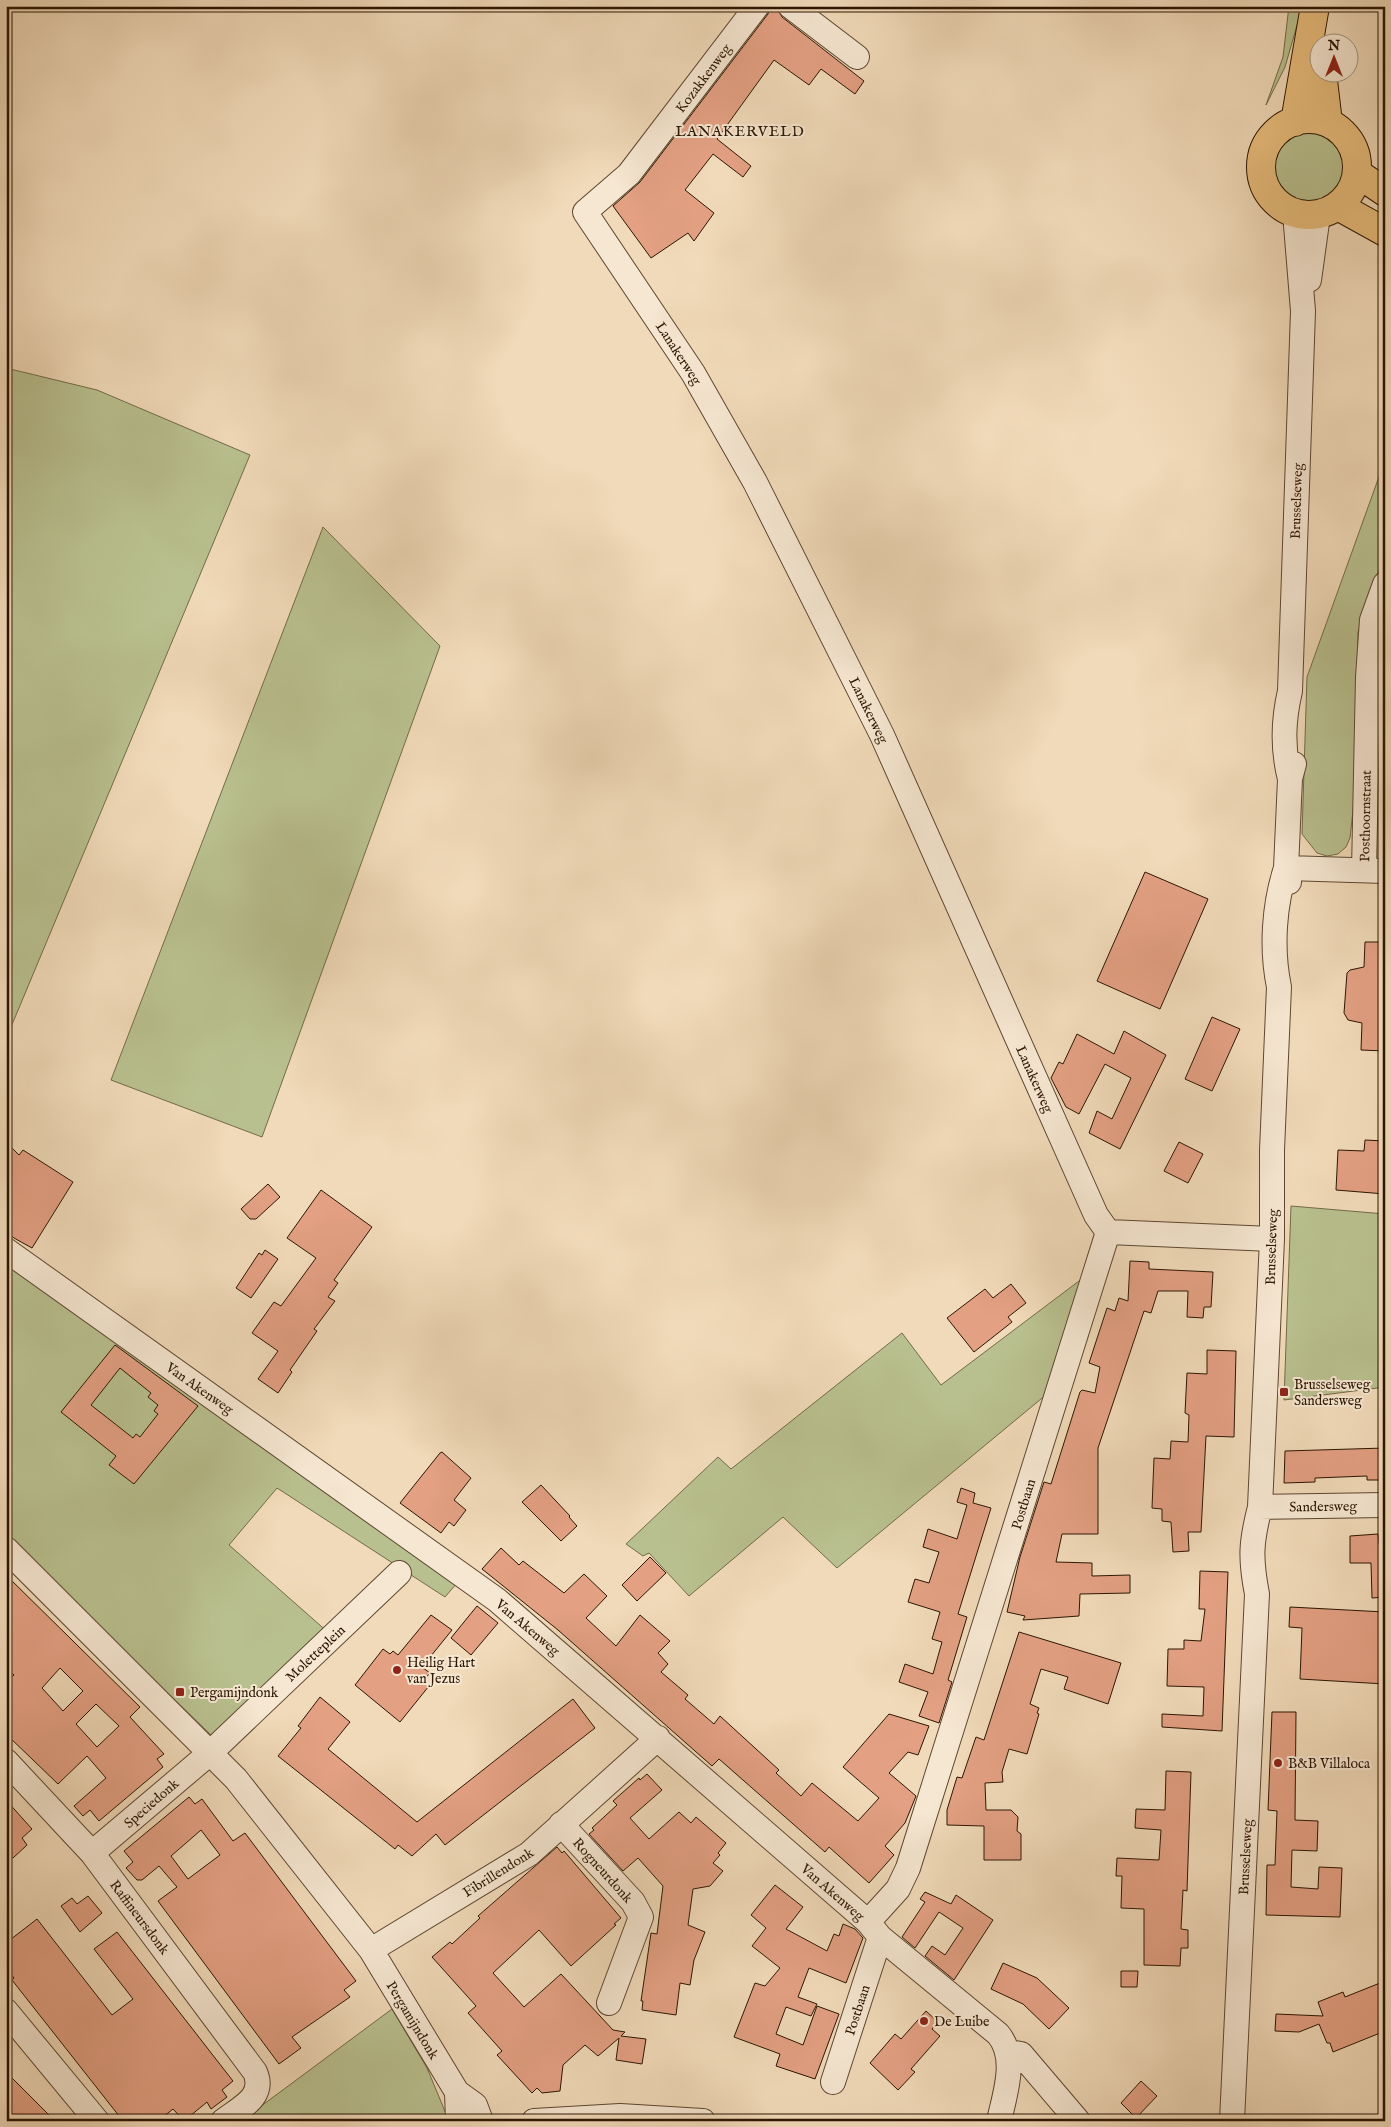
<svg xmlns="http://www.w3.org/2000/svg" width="1391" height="2127" font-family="'IM FELL English',serif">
<rect width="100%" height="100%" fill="#f1dab9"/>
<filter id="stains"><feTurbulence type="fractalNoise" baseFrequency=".004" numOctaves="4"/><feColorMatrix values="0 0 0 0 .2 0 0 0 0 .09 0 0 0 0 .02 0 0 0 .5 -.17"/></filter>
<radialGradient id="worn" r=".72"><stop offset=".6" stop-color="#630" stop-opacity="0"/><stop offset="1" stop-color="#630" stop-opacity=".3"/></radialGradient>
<path fill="#b9c08f" stroke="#726b48" d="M1289,6H1300V15L1285,67L1266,105L1283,57Z
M1274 167a35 35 0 1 1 70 0a35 35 0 1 1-70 0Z
M6,368L97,390L250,455L6,1039Z
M1385,460V553L1358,632L1355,792L1350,838L1346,847L1338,854L1327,856L1317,853L1302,834L1307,677Z
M323,527L440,646L262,1137L111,1080Z
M1291,1206L1385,1214V1387L1284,1400Z
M6,1260L457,1583L445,1597L277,1488L229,1545L330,1634L212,1736L6,1536Z
M1083,1278L1047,1394L837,1568L783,1517L689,1596L649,1553L643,1556L626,1544L718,1457L731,1469L902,1333L941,1385Z
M392,2009L427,2068L449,2121H241Z"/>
<path fill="#e3a083" stroke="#2c1602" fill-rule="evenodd" d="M770,6H777L782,17L864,81L855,94L821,69L809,85L774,60L717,139L751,166L743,177L713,154L685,190L714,213L694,241L688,233L651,258L613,206L640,182L768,14Z
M1145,872L1208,899L1160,1009L1097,981Z
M1365,942H1385V1051L1361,1050L1362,1023L1348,1020L1344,1013L1347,973L1350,970L1364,967Z
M1212,1017L1240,1029L1212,1091L1185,1079Z
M1124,1031L1166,1055L1120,1149L1089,1133L1097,1111L1112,1119L1131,1078L1105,1064L1079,1114L1066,1107L1051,1078L1059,1062L1063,1064L1077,1034L1114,1054Z
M1365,1140L1385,1141V1194L1336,1190L1338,1150L1364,1151Z
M6,1142L19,1155L23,1150L73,1182L32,1248L14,1238L6,1231Z
M1179,1142L1203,1154L1188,1183L1164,1171Z
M268,1184L280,1197L256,1219H250L241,1209Z
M321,1190L372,1227L334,1280L338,1283L328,1297L335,1301L314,1329L317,1331L290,1370L292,1372L278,1393L258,1379L278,1351L252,1333L274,1302L281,1306L316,1258L287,1238Z
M265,1250L278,1259L251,1298L236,1288L259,1253L262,1255Z
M1130,1261L1149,1262V1269L1213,1272L1211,1307H1204L1203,1318L1187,1317L1188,1291H1158L1151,1313L1144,1311L1098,1448V1534H1062L1056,1562L1092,1563V1576L1130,1575V1593L1080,1594L1079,1616L1023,1620L1025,1616L1007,1612L1020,1557L1044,1482L1051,1484L1080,1392L1082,1390L1095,1393L1100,1367L1089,1363L1107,1308L1115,1311L1119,1298L1128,1301Z
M1011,1284L1026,1303L1008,1317L1012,1322L974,1352L947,1318L985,1289L993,1298Z
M115,1345L198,1406L134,1484L109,1465L116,1456L61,1412ZM120,1368L151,1393L148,1397L158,1405L154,1411L158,1414L140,1437L136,1434L133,1438L91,1405Z
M1207,1350L1236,1351L1234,1437L1206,1436L1201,1532H1188L1189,1551L1173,1552L1171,1522L1162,1521V1509L1152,1508L1154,1458L1170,1459L1171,1441L1188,1442L1189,1415L1185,1413L1187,1373L1207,1374Z
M1385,1448V1480H1367V1476L1315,1478V1482L1284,1483L1285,1451Z
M442,1452L471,1478L454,1500L466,1510L454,1526L449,1522L441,1533L400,1503L440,1453Z
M541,1485L570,1516L569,1517L577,1526L561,1541L522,1502Z
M961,1488L975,1493L973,1503L991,1508L958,1614L967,1617L948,1680L952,1682L939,1723L919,1716L928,1692L899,1682L905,1664L933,1674L942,1642L932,1639L940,1612L908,1602L915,1579L929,1583L939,1552L923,1547L928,1529L957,1539L967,1505L957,1502Z
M1378,1534L1379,1544H1385V1597L1372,1598L1371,1563H1350V1536Z
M501,1548L519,1565L523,1561L564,1593L584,1574L607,1596L586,1618L616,1646L640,1615L670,1641L658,1653L668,1664L661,1672L688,1695L685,1699L714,1724L720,1716L779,1770L776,1773L801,1796L812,1783L858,1821L879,1798L843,1767L889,1714L929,1726L918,1755L908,1752L889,1773L916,1796L905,1823L885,1846L894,1855L869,1883L829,1847L825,1852L719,1759L712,1766L558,1630L482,1569Z
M650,1557L666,1573L637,1601L622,1585Z
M1200,1571L1228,1572L1222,1731L1162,1727V1714L1203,1716L1204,1687L1167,1686L1168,1649H1184V1640L1201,1641L1205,1609H1199Z
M6,1575L140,1707L130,1717L164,1754L157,1759L163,1767L99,1821L90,1810L83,1816L74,1806L106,1778L87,1756L58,1784L6,1734V1682L14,1675L6,1667ZM60,1668L83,1691L63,1711L42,1688ZM96,1704L119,1726L97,1747L76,1724Z
M477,1606L498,1623L471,1655L451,1638Z
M1290,1607L1385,1612V1684L1300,1679L1302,1628L1289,1627Z
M431,1615L452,1630L422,1667L430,1673L423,1681L429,1686L400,1722L355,1685L383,1649L390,1654L393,1651L398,1655Z
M1019,1632L1121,1663L1108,1704L1064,1689L1068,1677L1041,1669L1030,1704L1039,1708L1037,1713L1039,1714L1027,1754L1009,1749L1002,1772L1003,1782L985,1783L986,1810H1011L1018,1817L1017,1831L1021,1834V1860H984V1826L947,1825V1810L957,1777L962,1778L976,1737L984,1740Z
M320,1697L350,1722L328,1749L417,1822L573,1699L595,1728L445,1845L436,1834L412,1856L398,1845L395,1849L278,1756L301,1728L298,1726Z
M1272,1712H1296L1295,1820L1318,1821L1317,1851L1292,1850L1291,1887L1318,1889L1319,1867L1342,1868L1340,1917L1266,1915L1267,1865H1275L1277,1811L1268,1810Z
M1166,1771L1191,1772L1187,1891L1183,1890L1181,1929L1188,1930V1948H1181L1180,1966L1144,1965V1909L1121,1908L1122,1876H1116L1117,1858L1159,1860L1161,1830L1135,1828L1136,1809L1165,1810Z
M647,1774L662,1790L630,1818L649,1839L679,1812L691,1823L696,1817L726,1843L718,1853L720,1855L713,1863L723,1871L710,1886L693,1889L688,1925L705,1932L694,1960L690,1985L680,1983L676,2015L642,2010L643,2001H641L651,1933L657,1934L663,1886L638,1858L623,1871L589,1834L594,1830L592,1828L617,1805L613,1801L639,1778L640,1780Z
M189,1797L195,1804L202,1799L233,1841L245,1833L356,1981L344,1990L350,1997L292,2037L301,2048L279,2064L158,1901L177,1887L159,1866L142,1880H137L126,1868L133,1862L124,1851ZM201,1830L220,1855L188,1879L171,1856Z
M6,1800L32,1829L22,1838L27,1845L13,1858L6,1852Z
M557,1847L562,1853L564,1851L621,1918L614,1924L616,1925L571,1966L539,1930L493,1973L524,2007L561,1974L613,2030L625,2032L621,2036L646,2039L642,2064L616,2060L619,2038L598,2056L585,2045L563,2065L560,2091L542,2093L537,2088L532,2093L497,2055L502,2051L468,2013L476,2006L432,1957L450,1942L452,1944L480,1918L478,1916Z
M775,1885L803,1907L786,1929L827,1951L834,1934L839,1936L843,1924L855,1929L863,1938L846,1983L809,1968L798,1997L817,2004L811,2016L786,2007L776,2034L803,2045L817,2006L839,2014L815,2079L776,2066L780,2054L734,2037L755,1983L765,1986L780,1968L752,1946L766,1928L751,1915Z
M925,1892L951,1904L956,1895L993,1920L954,1980L925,1956L932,1946L945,1955L963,1928L939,1912L915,1948L902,1937L925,1902L920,1899Z
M88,1896L102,1913L80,1932L61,1906L72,1898L77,1904Z
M37,1919L112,2015L133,1999L94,1949L117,1932L233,2081L222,2090L227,2097L211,2109L207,2102L184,2121L173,2109L158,2121H123L12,1980L14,1978L6,1968V1943Z
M1003,1963L1037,1978L1069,2008L1049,2029L1023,2004L991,1989Z
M1121,1971H1138L1137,1987H1121Z
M1380,1983L1385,1995V2031L1333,2052L1330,2043H1327L1319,2024L1299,2032L1275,2031L1276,2014L1323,2016L1318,2002L1343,1992L1345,1997Z
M926,2011L938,2022L932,2029L940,2036L911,2069L915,2072L898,2090L870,2063L895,2034L901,2039Z
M6,2072L55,2121H6Z
M1141,2081L1157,2096L1136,2118L1121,2103Z"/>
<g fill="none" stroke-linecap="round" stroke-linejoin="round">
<g stroke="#5d4730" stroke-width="26">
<path id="minor" d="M757,6L629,174L585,212L693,373L755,482L882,735L1096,1215L1108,1232
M790,6L857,57
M1309,280L1318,215
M1290,779C1282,748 1283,721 1290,691L1303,311L1295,213
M1286,868L1385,871
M1364,870L1368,677L1372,620L1385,584
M1289,882L1286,868L1290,779L1294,764
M1108,1232L1272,1239
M6,1250L497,1600L868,1922L880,1937L998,2034C1018,2058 1005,2093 999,2121
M1260,1507L1385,1505
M6,1549L236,1779L371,1950L457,2092L475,2105L481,2121
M6,1761L92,1853L255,2072C266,2097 240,2108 223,2121
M561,1824L633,1902L641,1917L609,2003
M92,1853L210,1753L399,1573
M868,1922L898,1889L908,1868L1108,1232
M371,1950L529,1854L658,1738
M6,2011L97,2121
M1008,2052L1021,2054L1078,2121
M833,2082L880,1937
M457,2092L458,2121
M534,2121L620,2116L703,2121
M1232,2121L1257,1594C1250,1558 1251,1542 1260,1507L1272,1239V1150L1279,987C1271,948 1274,905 1286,868"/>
</g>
<g stroke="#2c1602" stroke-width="30">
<path id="major" d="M1322,72L1328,123
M1261 167a48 48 0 1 1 96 0a48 48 0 1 1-96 0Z
M1295,122L1315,6
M1357,173L1385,192
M1338,206L1385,232"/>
</g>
<use href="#minor" stroke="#f6e7d2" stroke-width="24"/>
<use href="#major" stroke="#e8bd7c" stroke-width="28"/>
</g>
<g fill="#8f2418" stroke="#f6e7d2" stroke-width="2">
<rect x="1279" y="1387" width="10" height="10" rx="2.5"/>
<circle cx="397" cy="1670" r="5"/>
<rect x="175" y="1687" width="10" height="10" rx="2.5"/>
<circle cx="1278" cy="1763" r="5"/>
<circle cx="924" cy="2021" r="5"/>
</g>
<g text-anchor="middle" stroke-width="4" stroke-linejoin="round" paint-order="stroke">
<g font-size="14" fill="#2c1602" stroke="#f6e7d2">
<text transform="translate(703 78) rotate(-53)" y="5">Kozakkenweg</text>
<text transform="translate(679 353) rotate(57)" y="5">Lanakerweg</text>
<text transform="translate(1296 501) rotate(-88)" y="5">Brusselseweg</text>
<text transform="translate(869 710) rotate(64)" y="5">Lanakerweg</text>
<text transform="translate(1365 816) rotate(-89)" y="5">Posthoornstraat</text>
<text transform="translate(1035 1079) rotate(66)" y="5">Lanakerweg</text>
<text transform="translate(1271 1247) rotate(-88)" y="5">Brusselseweg</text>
<text transform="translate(200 1388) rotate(35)" y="5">Van Akenweg</text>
<text transform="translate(1023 1504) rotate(-73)" y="5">Postbaan</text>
<text transform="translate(1323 1506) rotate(-1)" y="5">Sandersweg</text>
<text transform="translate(528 1627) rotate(40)" y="5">Van Akenweg</text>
<text transform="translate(315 1653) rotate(-43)" y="5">Moletteplein</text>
<text transform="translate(151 1803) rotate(-41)" y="5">Speciedonk</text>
<text transform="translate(1245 1857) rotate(-87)" y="5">Brusselseweg</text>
<text transform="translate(603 1870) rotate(48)" y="5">Rogneurdonk</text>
<text transform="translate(498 1872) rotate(-32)" y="5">Fibrillendonk</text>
<text transform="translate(833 1892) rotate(41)" y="5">Van Akenweg</text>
<text transform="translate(140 1917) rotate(53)" y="5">Raffineursdonk</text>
<text transform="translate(857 2010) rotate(-72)" y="5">Postbaan</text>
<text transform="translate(413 2020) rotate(59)" y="5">Pergamijndonk</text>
</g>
<g font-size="14" fill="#2c1602" stroke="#f6e7d2" text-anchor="start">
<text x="1294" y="1389">Brusselseweg<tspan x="1294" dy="16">Sandersweg</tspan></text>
<text x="407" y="1667">Heilig Hart<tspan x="407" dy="16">van Jezus</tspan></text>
<text x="190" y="1697">Pergamijndonk</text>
<text x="1288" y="1768">B&amp;B Villaloca</text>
<text x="934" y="2026">De Luibe</text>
</g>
<g font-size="15" letter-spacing="1" fill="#2c1602" stroke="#f6e7d2">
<text x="740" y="136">LANAKERVELD</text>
</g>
</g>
<rect width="1391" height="2127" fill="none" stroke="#f1dab9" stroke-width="25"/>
<rect x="8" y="8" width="1376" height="2112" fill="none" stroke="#2c1602" stroke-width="2.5"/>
<rect x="12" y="12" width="1366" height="2102" fill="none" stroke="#2c1602"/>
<g transform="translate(1334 58)"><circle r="24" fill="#f6e7d2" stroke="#a5937f"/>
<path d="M0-4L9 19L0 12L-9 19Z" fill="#8f2418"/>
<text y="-8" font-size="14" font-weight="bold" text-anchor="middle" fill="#2c1602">N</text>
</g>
<rect width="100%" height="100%" filter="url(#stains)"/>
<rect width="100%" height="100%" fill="url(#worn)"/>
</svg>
